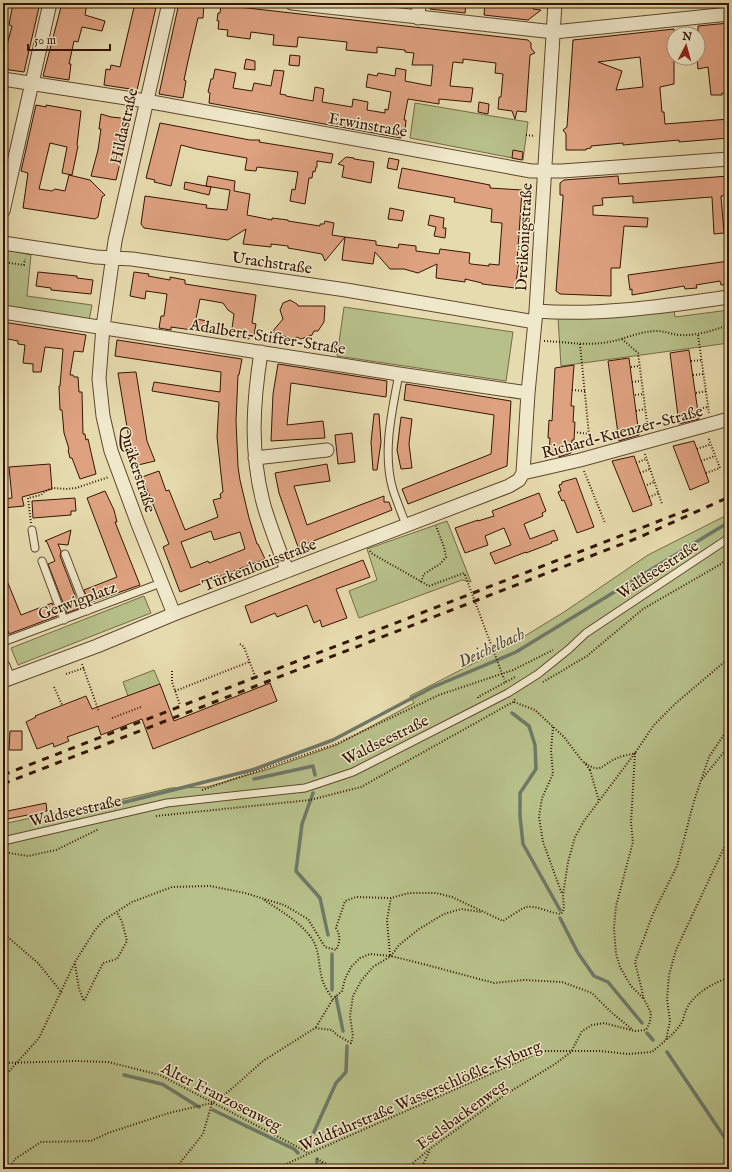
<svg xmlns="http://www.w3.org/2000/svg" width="732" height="1172" font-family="'IM FELL English',serif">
<rect width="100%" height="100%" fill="#e6dbae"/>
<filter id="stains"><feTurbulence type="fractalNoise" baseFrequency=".005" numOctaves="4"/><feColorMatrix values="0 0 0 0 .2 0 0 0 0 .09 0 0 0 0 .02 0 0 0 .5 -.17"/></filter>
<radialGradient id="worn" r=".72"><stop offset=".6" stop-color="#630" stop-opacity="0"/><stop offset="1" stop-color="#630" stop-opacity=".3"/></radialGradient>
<path fill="#b7c089" stroke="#766a46" d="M415,103L528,122L523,160L410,138Z
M3,249L31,255L27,296L92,305L89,321L3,309Z
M344,307L513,332L506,381L337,356Z
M674,310L675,317L729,310V343L561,366L558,318Z
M729,514V1169H3V824L53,813L59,814L171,788L207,787L269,769L337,745L414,703L410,696L515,642L564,612L648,555Z
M447,521L471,582L462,580L359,618L349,591L377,580L367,549Z
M144,596L151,613L18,665L11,648Z
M154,670L160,684L128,696L123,682Z"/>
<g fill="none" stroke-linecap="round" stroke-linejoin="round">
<path stroke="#6f7867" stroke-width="3.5" d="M512,713L529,726L535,745L536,769L520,793V816L523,844L560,910
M254,779L313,766L315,775
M313,793L302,824L296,871L320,898L328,935
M74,815L252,770L333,740L433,687L516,652L729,522
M560,918L578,953L594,976L608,982L642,1023
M332,954V990
M336,997L343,1031
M647,1033L653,1040
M667,1052L729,1144
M124,1075L162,1084L199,1107
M213,1110L294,1149L298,1153
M309,1143L336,1083L346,1072L347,1046
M317,1159V1165L319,1169"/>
</g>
<path fill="#dfa281" stroke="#351403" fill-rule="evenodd" d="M13,3H40L24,72L3,69V60L12,26L9,25Z
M62,3H87L85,15L105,21L102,31L82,27L78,42L74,41L69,64H71L69,80L43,76Z
M135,3H157L137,90L104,85L106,69L110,70L111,65L120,67Z
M179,3H204L203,18H198L188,61L184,80L186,81L183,98L159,94Z
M431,3H466L465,13L430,9Z
M485,3H534L533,9L541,10L528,20L484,15Z
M221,5L528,40L531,43V48L535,53L530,55L526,112L517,111L515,119L512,111L498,109L499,97H501L503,74L495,73L496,63L463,59V63L453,62L450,86L473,88L471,102L439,99V104L408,99L404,120H406L405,131L402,130L401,138L209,103L210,93L208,92L211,79H213L215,69L236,73L233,88L252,91L254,83L271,86L274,70L284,71L280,94L286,95V96L313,101L315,87L320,88L324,89L322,102L352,107L353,99L368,102L367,110L385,113V109L388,110L391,92L366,87L368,74L377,76L378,73L395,76L396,68L406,70L405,81L431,86L433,65H412L414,53L405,52V50L377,47V53L346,50L347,42L298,37L297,47L273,45L274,35L251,32L250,39L227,36L228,30L218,29L219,21H217L218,13H220Z
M729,23V93H722V95H711L708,67L698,69L697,58H698V26Z
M674,29V84L660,87V89L662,112H664L665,124L729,119V138L679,142V140L623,145V143L591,146V148L586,149V150H566V134L563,130L567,127L573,40ZM640,57L643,87L616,90L622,71L598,62Z
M290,55L300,56L299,66L289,65Z
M246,59L255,61V70L244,69Z
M479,102L489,104L488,114L478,112Z
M36,105L46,107V105L81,111L77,145L78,146L72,175L62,173L67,147L50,143L39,189L52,191L55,189L65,191L69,175L90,180L105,195L102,197L98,217L95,219L23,208L28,173L21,171Z
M101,114L111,117L130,119L116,180L91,176L98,150L101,129H99Z
M160,123L250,140H260L259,142L333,154L331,163L317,161V167H316L315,172L313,171L312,178H309L305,204L290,201L292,189L295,190L298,172L257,167L256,171L245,170L247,158L196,149L181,145L171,186L154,182L155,180L146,178Z
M513,150L523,152L522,160L512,158Z
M346,157L354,158V159L374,162L371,183L342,177L344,166L338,164Z
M389,158L399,160L397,170L387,168Z
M402,168L490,185V188L522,190L517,263H519L515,288L482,284V283L465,279V282L436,278L437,264L418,273L404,269H390L375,252L373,264L342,260L345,237L376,241V245L398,248L399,244L416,246V251L439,254L440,249L470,253L469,263L471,264L489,266V264L499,265L502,223L491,222L492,209L454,202L455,198L398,188Z
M208,176L235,181L234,191L250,194L247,215L272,220V218L288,220V221L320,226V224H324L325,221L334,223L332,235L345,237L325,261L322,254L288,248V246L271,244V247L243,244L246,229L228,240L144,228L141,224L145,196L207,205L206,208L227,210L230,190L206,186Z
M618,176L619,184L729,176V195L721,196L724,233L714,234L712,197L633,203V196L602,198L603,205L593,206V215L648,218L647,227L624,226L620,268H611V296L560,294L556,291L563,198V195H560V183L564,180Z
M185,182L211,187L209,195L184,189Z
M390,208L404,211L402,221L388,219Z
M430,215L444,218L443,228H446L445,238L434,236L436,227L428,225Z
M729,261V284L721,285L720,281L696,285L697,288L685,289L684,286L632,295V289L630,290L628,275Z
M38,272L77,276V278L93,280L91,294L51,290V288L36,286Z
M134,272L149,274L148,276L170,280V277L185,280V284L256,295L252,323L256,324L254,335H250L249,339L231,336L234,314L228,310L223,303L200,299L196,319L208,321L206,332L171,327V330L159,328L161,316H164L167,294L146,291L145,299L130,296Z
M290,300L297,304L298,306H325L324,322L318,331H314L312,335L301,339L297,337L293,339L272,332L283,319L280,310L283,303Z
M3,322L86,335L83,352L74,351L70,375H73L74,377H78L79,392H82L83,434H85L86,440L88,439L96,474L80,479L72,458H70L68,450L69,449L64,433L62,410H60L59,386H60L63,349L45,347L41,372H33V364L23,363L25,345L18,344V341L3,338Z
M117,340L242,359L239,375H238L236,421L238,467L240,480L249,518L257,544H258L265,559L180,592L163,547L169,544L142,477L159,471L166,491L169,490L185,530L218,517L213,500L221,498L220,494L223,492L217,437L219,402L152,391L154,382L220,392L221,372L115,356ZM211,531L214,540L240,532L245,549L209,563L208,561L191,568L181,542Z
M689,350L699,419L679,424L670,353Z
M629,358L639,435L619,441L608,361Z
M278,364L387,381L386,397L291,383L287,425L323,421L325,438L271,441L273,394Z
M574,365L571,406H574L573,422H575L574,440H572L571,453L559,457V455L549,454L550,438H548L549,420L552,421L555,368Z
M136,372L147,441L155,461L138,465L130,445L118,373Z
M406,384L511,401L507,466L408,504L402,489L491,454L494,415L404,400Z
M374,414H379L381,442L377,470H373L371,442Z
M401,417L412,419L409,444L412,468L401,469L397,450Z
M352,433L355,462L338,464L335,435Z
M694,441L709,482L690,490L673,446Z
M634,456L652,505L633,512L612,461Z
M50,464L52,489L22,497L24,506L3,508V499L12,498L9,467Z
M327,464L330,481L294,486L307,525L384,496V502H389L392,510L298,547L279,493L275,473Z
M576,478L594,527L577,533L564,500L562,501L558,492L561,491L559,485L562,484V482Z
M105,491L114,510L117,522H115L140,585L89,603L84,590L117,577L87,498Z
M539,493L546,511L542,513L543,516L524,524L530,539L554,530L558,540L551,542L552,543L526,553V552L495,564L490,553L511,545L504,528L485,536L488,545L465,553L455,528L478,520V521L494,516L492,511Z
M75,498L76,511H71V515L33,518L32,501Z
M71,530L68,545L58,544L61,551L60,556L80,608L67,613L48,564L55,561L47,542L45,541Z
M363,560L370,577L336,589L347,618L322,627L320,620L314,623L307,605L277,617L275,613L251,623L245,606Z
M3,571L21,615L52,603L57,616L9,634L3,618Z
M270,683L277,701L153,749L142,719L101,735L98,726L67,737L69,741L54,747L53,743L37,749L26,722L36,717L35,716L86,696L92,709L160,684L174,721Z
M10,731H22V750H9Z
M46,803L47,811L3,820V812Z"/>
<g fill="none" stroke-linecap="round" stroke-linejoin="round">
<g stroke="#61462e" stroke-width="9">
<path id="lane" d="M399,374C392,411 382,453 393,490C397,502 402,514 406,525
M32,530L35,548
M65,554L87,611
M42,561L64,620
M3,642L161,583
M3,841L167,803L305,788L353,772L508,693L538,674L569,649L586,633L729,538"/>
</g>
<g stroke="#61462e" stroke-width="15">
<path id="street" d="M169,3L115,241L103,327L99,379L103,416L111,451L138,524L174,614
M292,3L554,32L729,14
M418,18L419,3
M3,79L146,101L531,171H562L729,159
M3,211L50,3
M3,243L96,257L132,259L346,290L535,322
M536,311C600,316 665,306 729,297
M3,312L399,374L528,393
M261,352C253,403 250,451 263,502C269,525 279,548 287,571
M255,458L327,450
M523,473L528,393L536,311L555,3
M523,473L580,460L729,419
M3,666L8,679
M3,681L97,646L174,614L509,486L519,480L523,473"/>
</g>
<path stroke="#351403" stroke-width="2" stroke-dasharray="1 2" stroke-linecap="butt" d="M526,135L535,136
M3,262L24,265L25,259
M698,335L709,413
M622,339L638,353L648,430
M544,341C566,342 587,346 609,342C625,339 640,331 657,331C664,331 671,334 678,335C697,336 711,331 729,325
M580,344L590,445
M691,361L703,360
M631,367L639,366
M693,375L704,374
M632,382L641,381
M572,390L585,391
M696,393L707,391
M635,395L643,394
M697,409L709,407
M636,411L645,409
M639,428L648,426
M574,432L589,434
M697,449L711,444
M645,454L662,504
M701,461L715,456
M636,463L646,459
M584,471L605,523
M640,473L650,469
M706,473L720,468L708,437
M647,485L654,482
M649,497L659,493
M31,523L28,498L41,495L45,491L53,488L66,489L76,488L109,477
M370,551L371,553L429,586L464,573L465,575
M421,582L424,574L440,564L446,557L444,547L436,526
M240,644L244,647L255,676
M82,664L99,712
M172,671V682L180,705
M66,674L84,668
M506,682L515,677
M543,682L587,656L643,609L721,564L729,557
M54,687L62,705
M175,691L249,662
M478,698V697L506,682L504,679
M514,702L535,710L564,737L583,762
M112,718L141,707
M553,727L551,750L553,774L542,798L539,817L543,842L562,894
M590,770L584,762C601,775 601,765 617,758C622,756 629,755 635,753L631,823L633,842L616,906L614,928L616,954L620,967L631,986L643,998
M590,770L599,801
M702,779L729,746
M202,790L336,744L439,695L513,670L553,650
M156,816L310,800L361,787L513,702L515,699
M3,852L28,856L56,850L99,829
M264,900C281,911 309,927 316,947C319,956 319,965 321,974C322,983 328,992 333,999L342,991L345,979L351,967L360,958L370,954L391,956L427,965L494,983L524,980L562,982L592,993L612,1013L633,1030
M3,933L38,963L62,993
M390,955L387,920L391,898
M75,964L79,989L84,1001L103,963L117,959L127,941L122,922L117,912
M316,1027L333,999
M667,1039C673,1034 679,1028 683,1020C684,1016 685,1012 687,1008C694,994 714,982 729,978
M3,1063L76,1061L108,1062L160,1075L309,1153
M3,1078L39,1038L75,962L95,930L104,920L132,902L172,887L210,886L245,893L284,905L308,919L325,947L336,950C340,942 341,936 336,928L345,901L356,897L391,898L409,893H436L452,897L503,921C507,918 523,908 526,907C536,905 550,913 561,914L564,909L563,895L568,862L575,837L584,821L635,753L654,725L676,703L729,658
M317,1159L336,1169
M321,1163L329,1169
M9,1169L15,1159L41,1142L91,1141L108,1133L169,1113L212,1103L228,1092L263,1061L315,1028L332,1030L337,1035L351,1043L353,1036L350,1016L353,996L361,981L373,967L391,956L399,945L419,929L444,914L461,909L481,912
M175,1169L203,1134L212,1103
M276,1169L310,1153L543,1051H600L628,1054L652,1052L666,1040L670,1021L667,999L669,975L676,950L729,837
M406,1169L431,1148L503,1096L555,1064L571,1052L582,1031L592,1025L604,1023L635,1031L646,1030L650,1022L651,1013L644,999L635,962L653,914L677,866L694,801L709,757L729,727
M421,1169L430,1150"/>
<use href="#lane" stroke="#efe8ca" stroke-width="7"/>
<use href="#street" stroke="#efe8ca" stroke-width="13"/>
<path stroke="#351403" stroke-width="3" stroke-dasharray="7 7" stroke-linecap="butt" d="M3,775L690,509
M3,784L640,537L729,497"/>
<path stroke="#351403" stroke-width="2" stroke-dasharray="1 2" stroke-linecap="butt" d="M465,575L504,679"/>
</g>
<g text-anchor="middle" stroke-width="3" stroke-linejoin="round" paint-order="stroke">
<g font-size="16" fill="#351403" stroke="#efe8ca">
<text transform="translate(368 124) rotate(10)" y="6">Erwinstraße</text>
<text transform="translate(123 126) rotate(-77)" y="6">Hildastraße</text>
<text transform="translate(523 237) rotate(-87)" y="6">Dreikönigstraße</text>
<text transform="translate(272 262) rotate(8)" y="6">Urachstraße</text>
<text transform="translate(268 336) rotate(9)" y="6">Adalbert-Stifter-Straße</text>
<text transform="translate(622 431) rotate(-15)" y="6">Richard-Kuenzer-Straße</text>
<text transform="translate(138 469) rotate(72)" y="6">Quäkerstraße</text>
<text transform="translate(259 564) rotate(-21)" y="6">Türkenlouisstraße</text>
<text transform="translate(657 569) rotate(-33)" y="6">Waldseestraße</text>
<text transform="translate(77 600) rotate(-20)" y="6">Gerwigplatz</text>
<text transform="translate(385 739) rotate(-26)" y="6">Waldseestraße</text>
<text transform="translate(75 810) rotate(-13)" y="6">Waldseestraße</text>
<text transform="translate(420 1095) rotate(-23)" y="6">Waldfahrstraße Wasserschlößle-Kyburg</text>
<text transform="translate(222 1096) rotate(27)" y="6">Alter Franzosenweg</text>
<text transform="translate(461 1114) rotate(-36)" y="6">Eselsbackenweg</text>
</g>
<g font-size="17" font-style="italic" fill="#574e3d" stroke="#efe8ca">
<text transform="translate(491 647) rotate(-25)" y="6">Deichelbach</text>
</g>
</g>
<rect width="732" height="1172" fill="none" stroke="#e6dbae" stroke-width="16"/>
<rect x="4" y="4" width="724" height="1164" fill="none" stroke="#351403" stroke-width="2"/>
<rect x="8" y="8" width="716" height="1156" fill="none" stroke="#351403"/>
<g transform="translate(686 46) rotate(6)"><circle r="19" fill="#efe8ca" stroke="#a5937a"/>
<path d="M0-3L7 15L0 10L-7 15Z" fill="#8f2418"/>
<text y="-6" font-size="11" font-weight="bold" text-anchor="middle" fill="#351403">N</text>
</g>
<path d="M28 44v6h82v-6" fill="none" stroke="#351403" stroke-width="2"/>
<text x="34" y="44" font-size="12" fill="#351403" stroke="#efe8ca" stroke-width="3" paint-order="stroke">50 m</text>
<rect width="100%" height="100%" filter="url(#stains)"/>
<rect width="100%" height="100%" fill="url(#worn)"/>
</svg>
